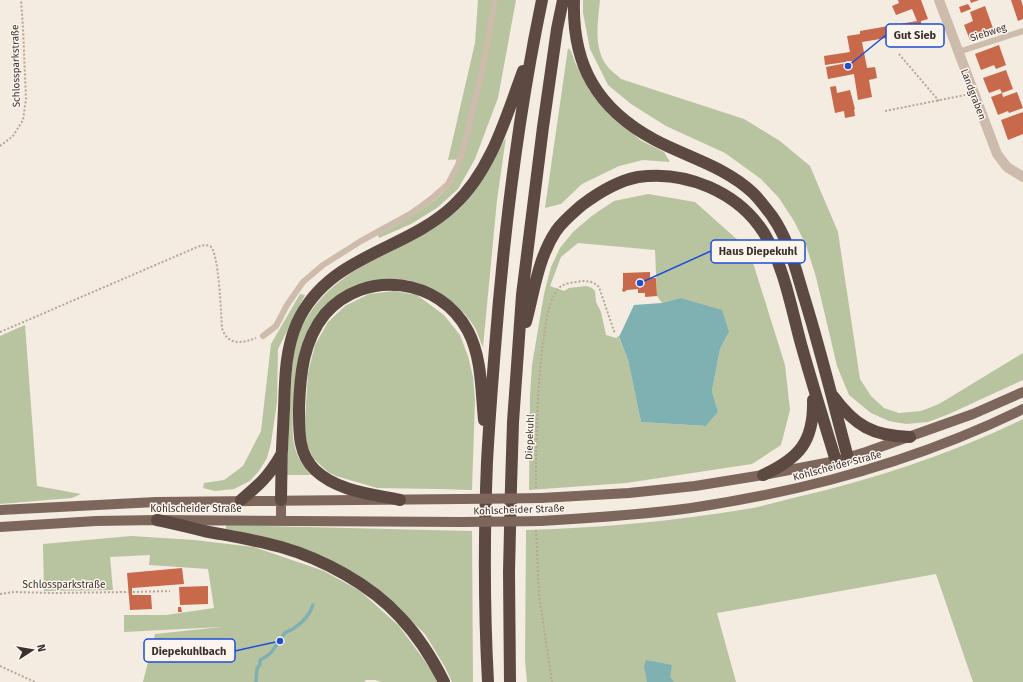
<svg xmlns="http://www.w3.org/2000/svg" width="1023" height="682" font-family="'Fira Sans',sans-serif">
<rect width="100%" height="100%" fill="#f4ebe1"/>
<path fill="#b8c4a0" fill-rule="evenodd" d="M478,0H516L498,98L475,159L458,189L437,208L411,224L379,238L378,235C404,221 431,207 450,185C455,178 458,167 462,159L448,160L475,43Z
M583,0H600C598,22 593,47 607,66C611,71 617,75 621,79L744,119L780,141L810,166L838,232L860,379L871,396L884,408L899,413L921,411L939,404L1023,353V380L949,414L928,422L906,424L889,421L871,413L849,395L837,366L816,277L806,245L794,221L779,198L761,179L725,153L666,126L631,104L608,85L590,49L583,13Z
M568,48L571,51L575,62L589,90L608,113L631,131L640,140L664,152L670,162L643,160L619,166L582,184L561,204L545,208Z
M506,137L497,200L483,347C480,341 478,333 475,328C458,300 422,276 389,280C382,280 375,283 368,285C342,291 332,296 316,317C297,342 297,372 294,401C292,432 289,451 311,475H287C288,446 289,417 291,388C292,371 292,353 298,337C315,290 356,268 398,247C412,240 426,234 438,225C448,217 468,199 475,189C487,173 496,155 506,137Z
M648,194L695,202L749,250L785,365L790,410L781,445L752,464L626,483L529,490L530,396L532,365L544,294L551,267L560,248L573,232L593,215L614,201ZM578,243L655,250L657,296L662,303L680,298L729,332L720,349L712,391L718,412L706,426L641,422L628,360L619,338L620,335L616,338L606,335L601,312L596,302L595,291L592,288L587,286L569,288L564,291L550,286L561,257Z
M394,291L417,295L444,315L460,335L468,356L473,377L475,400L472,490L437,489L377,488L336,476L328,472L313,458L308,446L305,434V420L308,373L315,345L328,322L345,306L369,294Z
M300,294L305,295L278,349L277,402L271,443L267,458L259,471L250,481L234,489L215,491L203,488L204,483L224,480L243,466L261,431L271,344Z
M25,325L37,486L81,494L72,498L0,504V336Z
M1023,419V682H973L936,574L717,613L736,682H527L525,660L526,530C600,528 674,521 747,509C764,506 780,501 797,497C875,479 951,454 1023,419Z
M226,525L472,531L473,682H452L445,667L425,634L397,607L313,553L277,540L226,529Z
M131,536L194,540L254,547L324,571L360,591L399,626L430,668L437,682H382L375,680H366L364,682H143L155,634L221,627L124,632V615H166L214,608L208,569L149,565L150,555L110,557L113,590L44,591L43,544Z"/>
<path fill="#7fb0b2" d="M680,298L722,310L729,332L720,349L712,391L718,412L706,426L641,422L628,360L619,337L634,305L662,303Z
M646,660L672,665L670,677L674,682H647L644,666Z"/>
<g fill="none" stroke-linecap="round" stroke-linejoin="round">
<path stroke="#7fb0b2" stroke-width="3.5" d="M256,682L257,669L260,664V660C277,652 274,644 285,633C288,631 291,630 293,629C302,623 310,615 313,605"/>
</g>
<path fill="#c8694b" d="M898,0H921L928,19L921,21L922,29L933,27L935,36L924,38L922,32L862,42L867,68L875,67L877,78L869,80L872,97L858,100L854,74L828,79L826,67L852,62V61L825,65L824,56L850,52L847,36L860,34V31L917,21L912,9L896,15L892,6L899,3Z
M970,0H979L971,3Z
M1011,0H1021L1023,6V19L1018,21Z
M968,4L971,9L961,13L959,7Z
M985,6L994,31L970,40L964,25L973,21L970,12Z
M999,45L1006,65L996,69L994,65L981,70L975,54Z
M1006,70L1013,89L1002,93L1000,89L989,93L983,78Z
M836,86L837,93L850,90L855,109H854L855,116L845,118L844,111L835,113L830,87Z
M1017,92L1023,108L1009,113L1008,111L998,115L991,97L1002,93L1003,97Z
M1023,112V134L1008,140L1001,120Z
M650,272V278H656L657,296L645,297V293H638V289L627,290L624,292L622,291L623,287V273Z
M182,568L184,584L132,588V595H151L152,609L130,610L127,573Z
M208,586V604L180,605L179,587Z
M178,607H181L182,612H178Z"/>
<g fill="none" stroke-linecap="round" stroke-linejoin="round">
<path stroke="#b9a596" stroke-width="2" stroke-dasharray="2 2" stroke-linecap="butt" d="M899,54L939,101
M885,111L965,95
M0,146L13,136L23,120L26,99L23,28L21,0
M0,332L195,248C200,246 205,244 210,246C219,251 221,315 222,328C227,345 241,344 256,338
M536,488C536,437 537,386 544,336C546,322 548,304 556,292C560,284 569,283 577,282C586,280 593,281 599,287L615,334
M536,530L539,595L552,682
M133,592L170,591
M0,594L14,592L53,593L129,592
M0,666L35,682"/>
<path stroke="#cdbbac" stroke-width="6" d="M958,52L1023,31
M263,336L276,326L287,305L303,282L323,265L361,241L412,213L431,199L448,184L458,165L465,143L483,67L495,0"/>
<path stroke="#cdbbac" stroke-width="10" d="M939,0L997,154L1007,167L1023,177"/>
<path stroke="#7d675c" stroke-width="10" d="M541,498L629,493L695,486L763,475L836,461L866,452L973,414L1023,392
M0,510L156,502L461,499
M281,520V500
M541,521C591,518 641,515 691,508C806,491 919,460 1023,409
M0,527L96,521L157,520L461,522"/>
<path stroke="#5c4a42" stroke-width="12" d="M574,0C572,65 597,109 655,140C687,157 726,167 753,193C760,200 766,208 772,216C790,242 796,271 805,300C821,352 834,405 848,458
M526,322C534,292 538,258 556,231C563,221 573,213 582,205C598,193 617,181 638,177C686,170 738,192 764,233C784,266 791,307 801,344C812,383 824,422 836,461
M833,396C855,426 873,436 910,437
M763,475C800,458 814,441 813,400
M241,500C259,485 269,476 281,455
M281,500C281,470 282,439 284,409C285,380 285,350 297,323C328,254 405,252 454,205C491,171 506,117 523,71
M400,500C371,494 337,491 315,470C298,454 299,431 299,408C300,375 303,341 325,314C365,268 440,278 468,331C482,358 481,390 484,420
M157,520C173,523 188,527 204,531C230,536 256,540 281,547C323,559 371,585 400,617C418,636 432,658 444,682
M488,682C484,609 484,535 487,462C489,424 492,386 495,348C504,231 518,115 542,0
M510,682L509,572L511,486L513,422L522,295L543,127L557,29L563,0"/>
<path stroke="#7d675c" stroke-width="10" d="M461,499L541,498
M461,522L541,521"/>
</g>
<g text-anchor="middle" stroke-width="3" stroke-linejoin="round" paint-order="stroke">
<g font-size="10" fill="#3b302b" stroke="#fbf5ee">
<text transform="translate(988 32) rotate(-18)" y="4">Siebweg</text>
<text transform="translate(15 66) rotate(-91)" y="4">Schlossparkstraße</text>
<text transform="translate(974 94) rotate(69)" y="4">Landgraben</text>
<text transform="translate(529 437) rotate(-88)" y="4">Diepekuhl</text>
<text transform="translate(837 465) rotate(-15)" y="4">Kohlscheider Straße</text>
<text x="196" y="512">Kohlscheider Straße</text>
<text transform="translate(519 509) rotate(-2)" y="4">Kohlscheider Straße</text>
<text x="64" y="588">Schlossparkstraße</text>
</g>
</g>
<path fill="none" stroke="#1d4ed8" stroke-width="1.5" d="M848 66L886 35M640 283L711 251M280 641L235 651"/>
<g fill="#1d4ed8" stroke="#fbf5ee" stroke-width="1.5">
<circle cx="848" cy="66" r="4"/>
<circle cx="640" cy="283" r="4"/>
<circle cx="280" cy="641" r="4"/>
</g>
<g fill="#fbf5ee" stroke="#1d4ed8" stroke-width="1.5">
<rect x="886" y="24" width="58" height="23" rx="4"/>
<rect x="711" y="240" width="94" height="23" rx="4"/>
<rect x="144" y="639" width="91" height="23" rx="4"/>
</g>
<g font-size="11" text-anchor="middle" font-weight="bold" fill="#3b302b">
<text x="915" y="39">Gut Sieb</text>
<text x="758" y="255">Haus Diepekuhl</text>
<text x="189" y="655">Diepekuhlbach</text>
</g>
<g transform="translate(32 650) rotate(78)" stroke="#fbf5ee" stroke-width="3" paint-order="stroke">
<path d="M0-3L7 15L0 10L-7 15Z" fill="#3b302b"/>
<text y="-6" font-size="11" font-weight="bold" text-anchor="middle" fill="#3b302b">N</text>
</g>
</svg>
